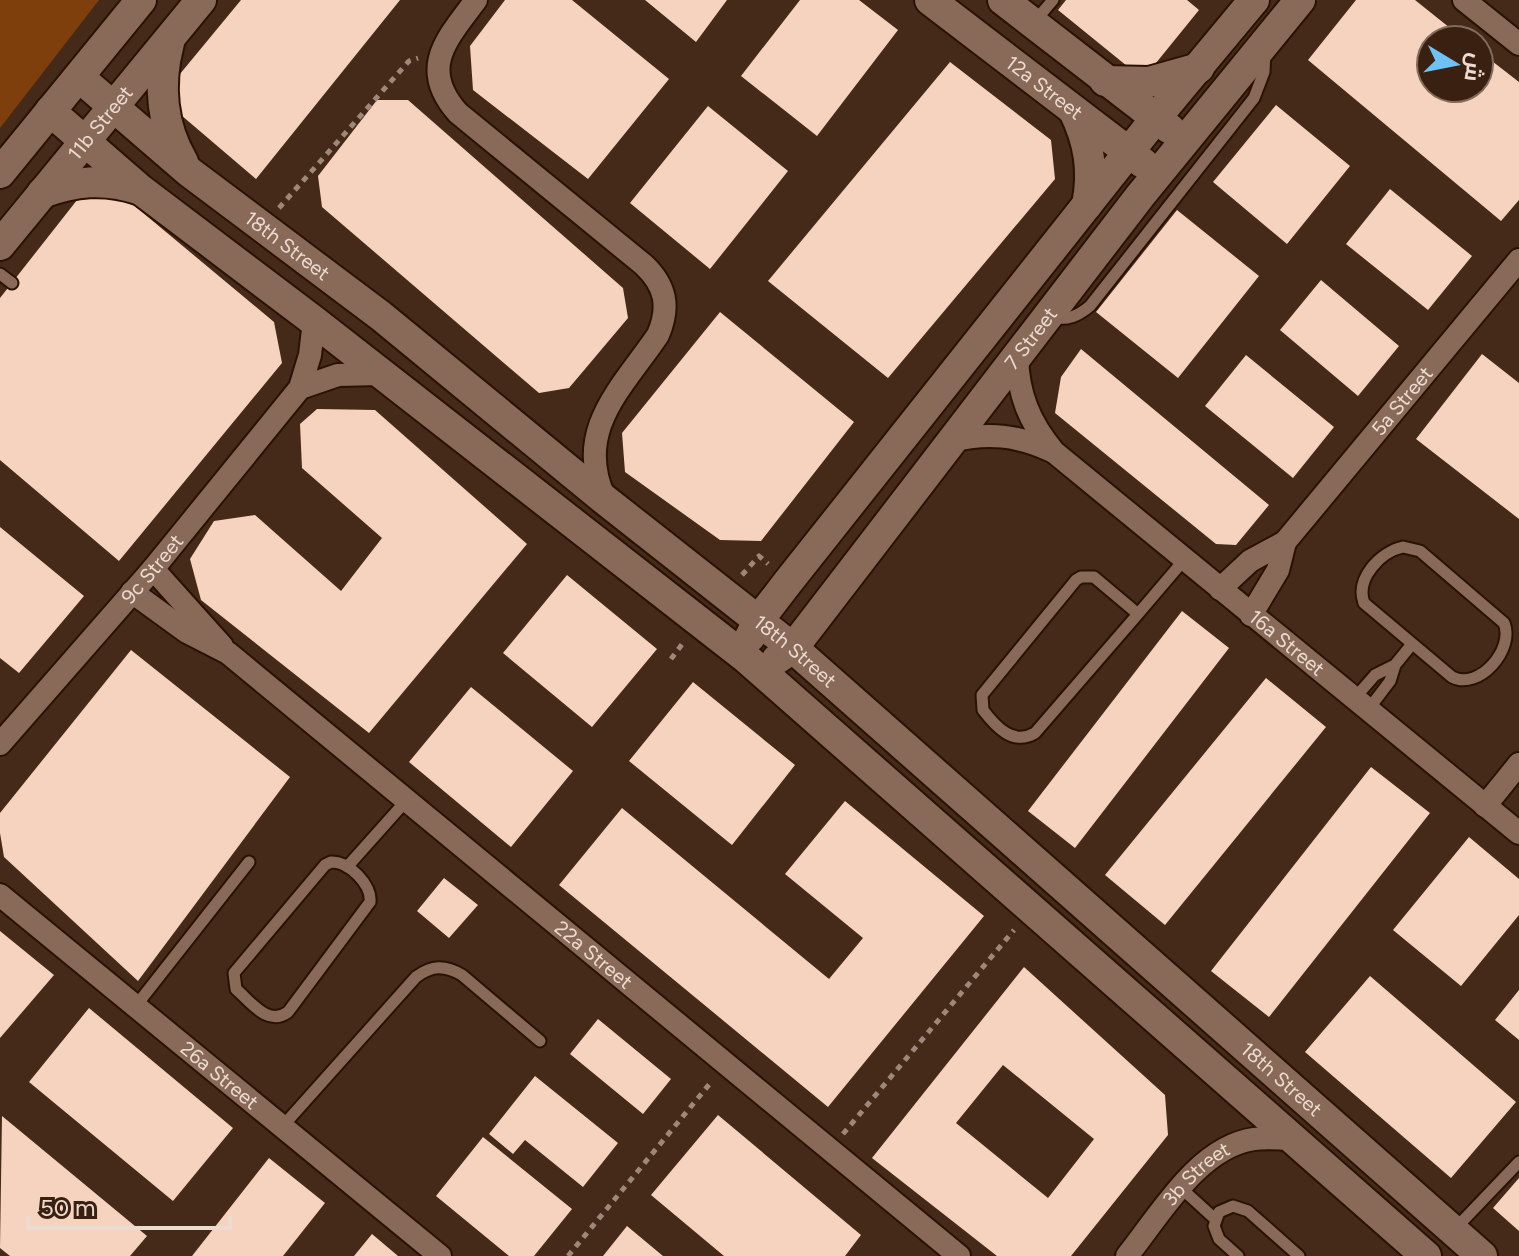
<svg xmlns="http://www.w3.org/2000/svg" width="1519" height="1256" font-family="Figtree,Cairo,sans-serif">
<rect width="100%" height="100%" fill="#452a19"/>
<path fill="#7e3f0c" d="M0,0H99L0,128Z"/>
<path fill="#f6d3bf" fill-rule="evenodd" d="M241,0H400L256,179L181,115L175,80Z
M505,0H572L669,79L588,179L473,90L470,46Z
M645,0H727L696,42Z
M800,0H859L898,30L817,136L741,76Z
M1066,0H1187L1199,10L1143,79L1058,10Z
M1356,0H1415L1465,40H1431V88H1479V51L1519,82V200L1501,221L1308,60Z
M950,62L1051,140L1055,179L888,378L768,281Z
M377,100H408L623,288L628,318L569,388L539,393L322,207L318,176Z
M1276,105L1350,166L1287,244L1213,182Z
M708,106L788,171L710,269L630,203Z
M1390,189L1472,256L1428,310L1346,244Z
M81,195L124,197L274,322L282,363L119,561L0,460V298Z
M1177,210L1259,276L1178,378L1096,312Z
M1321,280L1399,346L1358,396L1280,330Z
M720,312L854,422L761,541L720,540L625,472L622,433Z
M1081,349L1269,505L1236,545L1216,544L1055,413L1061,377Z
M1482,354L1519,383V519L1416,439Z
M1246,355L1334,427L1293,478L1205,406Z
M317,409L375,410L527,544L369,733L201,600L190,559L214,521L255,515L341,591L382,538L302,468L300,424Z
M0,527L84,596L19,673L0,658Z
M567,575L657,649L592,727L503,653Z
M1182,611L1229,648L1075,848L1028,811Z
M131,650L290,777L138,981L4,857L0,833V813Z
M1266,678L1326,727L1165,925L1105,875Z
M693,682L795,765L732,845L629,761Z
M471,687L573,771L511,847L409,762Z
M1371,767L1430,813L1269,1017L1211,971Z
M845,801L984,916L828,1107L559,885L622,808L829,979L863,938L785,874Z
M1469,837L1519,879V915L1461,986L1393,930Z
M444,878L478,905L449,938L417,911Z
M0,931L54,975L0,1038Z
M1024,967L1165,1095L1168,1135L1071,1256H997L872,1158ZM1003,1065L1094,1139L1048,1198L956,1123Z
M1370,976L1516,1102L1451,1178L1305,1052Z
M1519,990V1040L1495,1020Z
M89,1008L233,1128L173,1201L29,1082Z
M598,1019L671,1079L643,1114L570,1054Z
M535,1076L618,1143L583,1187L525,1140L513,1154L489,1134Z
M718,1115L861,1235L845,1256H724L651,1195Z
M2,1116L147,1236L130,1256H10L0,1248Z
M483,1137L572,1209L534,1256H509L436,1196Z
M269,1158L325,1203L283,1256H192Z
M1519,1178V1231L1493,1208Z
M627,1226L663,1256H603Z
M372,1234L398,1256H354Z"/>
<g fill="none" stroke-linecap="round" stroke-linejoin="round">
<g stroke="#2a1203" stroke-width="15">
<path id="lane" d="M1035,21L1053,0
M0,274L12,283
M1052,317C1067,321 1078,316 1090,306L1254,98L1264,72L1265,52
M1403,547L1420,551L1504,623C1515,649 1479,691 1452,677L1364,603C1355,579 1380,552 1403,547Z
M1081,577H1094L1138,614L1035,733C1013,746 996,727 983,710L982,695L1076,580Z
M1138,614L1184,560
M1354,699L1375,675L1395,665L1412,644
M1368,710L1390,681L1395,665
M331,862C349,861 372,885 370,902L288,1012C268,1027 251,1002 236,989L234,973L325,865Z
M347,867L405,802
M135,1007L249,862
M282,1127L416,977C432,965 445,965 462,975L540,1041
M1181,1188L1215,1219
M1454,1230L1519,1162
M1238,1256L1219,1239L1214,1226L1219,1212L1233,1206L1248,1211L1299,1256"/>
</g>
<g stroke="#2a1203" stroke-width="26">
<g id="street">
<path d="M476,0C447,39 418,68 458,113L644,265C666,286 670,307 658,335C622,388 573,431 605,499"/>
<path d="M1464,0L1519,44"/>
<path id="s1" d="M1017,356C1018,394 1029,422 1054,452L1519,833"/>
<path d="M300,388L338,375L380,374"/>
<path d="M950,441C988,432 1018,435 1052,451"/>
<path d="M153,569L222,646"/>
<path id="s2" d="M1220,589L1250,561L1285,542L1519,260"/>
<path id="s3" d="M132,592L187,632L228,653L959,1256"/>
<path d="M1251,615L1278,570L1285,542"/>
<path id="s4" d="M0,744L153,569L300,388L310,355L314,321"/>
<path d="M1485,806L1519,764"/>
<path id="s5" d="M0,895L440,1256"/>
<path id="s6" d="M1127,1256C1160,1215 1198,1147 1254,1139C1267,1137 1280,1139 1292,1139"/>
</g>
</g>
<g stroke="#2a1203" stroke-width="34">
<g id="secondary">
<path id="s7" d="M930,0L1143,163"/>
<path d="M1003,0L1170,129"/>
<path d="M169,43C158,84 161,124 183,162"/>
<path id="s8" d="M79,77L188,171L381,316L605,500L793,648L1482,1256"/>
<path d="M1105,81L1149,82L1199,68"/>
<path d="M50,111L141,190L314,321L746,658L1426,1256"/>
<path d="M1074,111C1089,142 1094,171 1087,205"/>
<path d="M0,173L141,0"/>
<path d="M42,193C75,181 104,178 138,189"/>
<path id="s9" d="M0,245L201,0"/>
<path d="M750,637L758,621L788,582L1155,119L1254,0"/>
<path id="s10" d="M777,659L793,648L1140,196L1300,0"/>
</g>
</g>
<path stroke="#9d887a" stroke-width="5" stroke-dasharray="6 6" stroke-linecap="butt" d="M279,208L409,61L418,58
M742,575L759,556L768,564
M671,659L683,643
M843,1134L1014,930
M568,1256L712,1081"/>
<use href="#lane" stroke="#896a58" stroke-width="11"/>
<use href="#street" stroke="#896a58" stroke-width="22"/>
<use href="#secondary" stroke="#896a58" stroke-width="30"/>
</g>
<g text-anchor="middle" stroke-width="8" stroke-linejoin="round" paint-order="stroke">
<g font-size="20" fill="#ecdbd0" stroke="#3a2010">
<text dy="7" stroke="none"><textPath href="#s7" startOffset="144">12a Street</textPath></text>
<text dy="7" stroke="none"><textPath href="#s9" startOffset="158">11b Street</textPath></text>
<text dy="7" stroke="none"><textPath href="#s8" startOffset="268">18th Street</textPath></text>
<text dy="7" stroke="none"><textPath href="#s10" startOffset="410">7 Street</textPath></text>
<text dy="7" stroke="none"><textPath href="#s2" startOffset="264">5a Street</textPath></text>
<text dy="7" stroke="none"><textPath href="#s4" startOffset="232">9c Street</textPath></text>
<text dy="7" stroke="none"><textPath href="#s1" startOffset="406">16a Street</textPath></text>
<text dy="7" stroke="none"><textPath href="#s8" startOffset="918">18th Street</textPath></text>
<text dy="7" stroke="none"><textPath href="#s3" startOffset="588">22a Street</textPath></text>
<text dy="7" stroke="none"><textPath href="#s5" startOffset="284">26a Street</textPath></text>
<text dy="7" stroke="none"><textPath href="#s8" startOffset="1566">18th Street</textPath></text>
<text dy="7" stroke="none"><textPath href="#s6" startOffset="108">3b Street</textPath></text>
</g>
</g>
<g transform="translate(1455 64) rotate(100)"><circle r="38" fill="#3a2010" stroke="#816b5d" stroke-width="2"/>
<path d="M0-6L14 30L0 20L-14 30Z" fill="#6dc2f3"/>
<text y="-12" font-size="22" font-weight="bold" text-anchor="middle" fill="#ecdbd0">ش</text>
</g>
<path d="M28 1216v12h202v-12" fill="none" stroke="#ecdbd0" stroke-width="4"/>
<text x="40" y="1216" font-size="24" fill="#ecdbd0" stroke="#3a2010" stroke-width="6" paint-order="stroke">50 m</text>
</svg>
